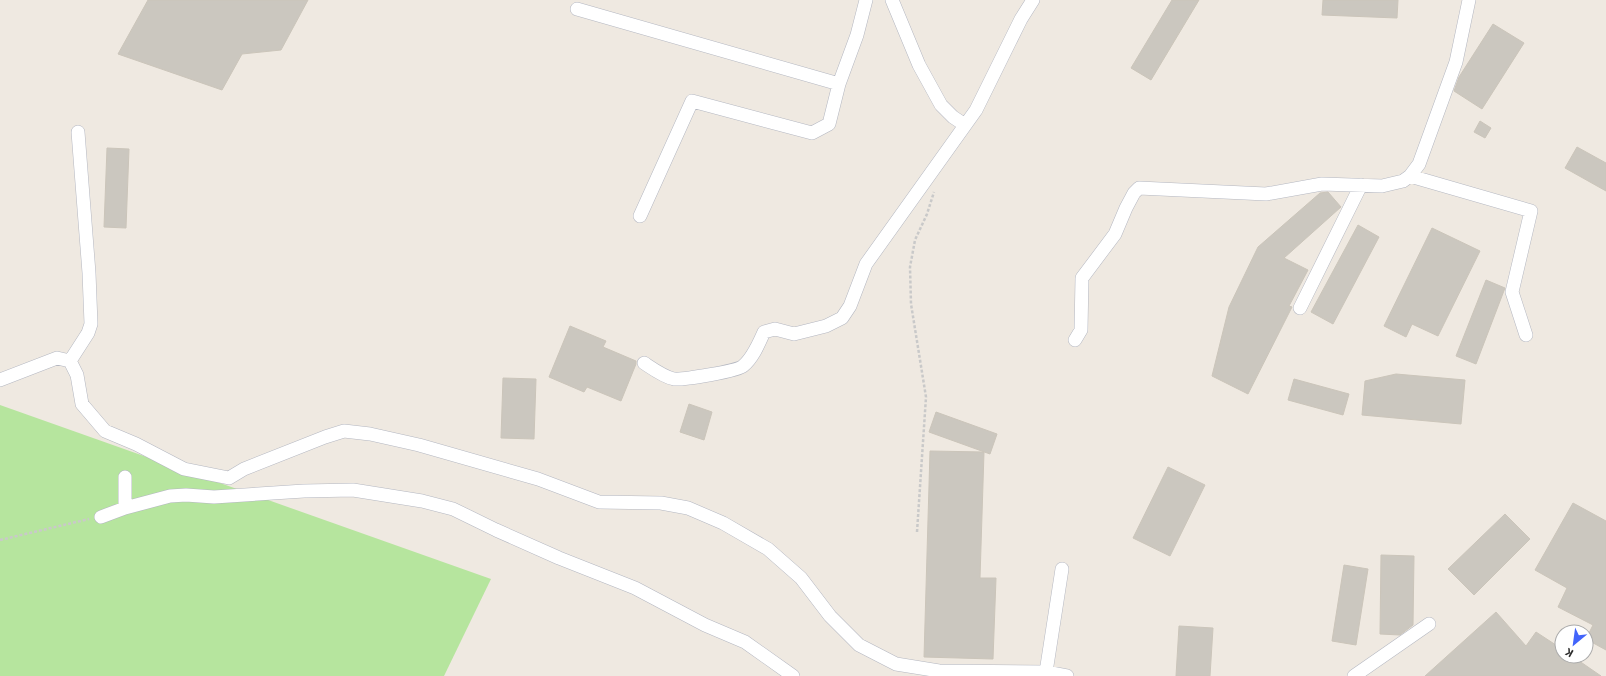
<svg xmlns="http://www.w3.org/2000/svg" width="1606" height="676" font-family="'Exo 2',sans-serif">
<rect width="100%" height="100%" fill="#efe9e1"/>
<path fill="#b6e59e" d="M0,405L491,579L444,676H0Z"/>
<path fill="#cbc7bf" stroke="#cbc5ba" d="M148,0H308L281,50L242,54L222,90L118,54Z
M1172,0H1199L1151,80L1131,68Z
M1323,0H1398L1397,18L1322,15Z
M1493,24L1524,43L1482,109L1454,91L1459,77Z
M1480,121L1491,128L1485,138L1474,132Z
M1577,147L1606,163V191L1565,168Z
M107,148L129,149L126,228L104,227Z
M1328,192L1341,207L1284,258L1308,270L1289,306L1292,307L1248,394L1212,376L1229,307L1258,247L1320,193Z
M1358,225L1379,237L1333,324L1311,312Z
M1432,228L1480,251L1438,336L1412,324L1406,337L1384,326Z
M1486,280L1505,288L1476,364L1456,356Z
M570,326L606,341L603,347L636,361V364L621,401L587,387L584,392L549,377Z
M1396,374L1465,380L1461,424L1362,415L1365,381Z
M503,378L536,379L534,439L501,438Z
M1294,379L1349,394L1343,415L1288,400Z
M689,404L712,412L704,440L680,432Z
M936,412L997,434L990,454L929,432Z
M930,451L984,452L980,578H996L993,659L924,657Z
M1168,467L1205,485L1170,556L1133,538Z
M1573,503L1606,521V650L1586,639L1593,625L1558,607L1567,588L1535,570Z
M1505,514L1530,539L1474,595L1448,569Z
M1381,555L1414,556L1413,625L1400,635L1380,634Z
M1344,565L1368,569L1356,645L1332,641Z
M1496,612L1526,646L1536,632L1562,649V656H1572L1601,676H1425Z
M1179,626L1213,628L1210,676H1176Z"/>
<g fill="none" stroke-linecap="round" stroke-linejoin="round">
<g stroke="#b4b7c1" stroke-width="14">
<path id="minor" d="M892,0L919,65L941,105L953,117L965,125
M577,9L839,84L857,35L866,0
M1410,176L1531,211L1512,292L1526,335
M640,216L692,101L812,133L829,124L839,84
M1300,308L1361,185
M1075,340L1081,330L1082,278L1115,234L1126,208L1134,193L1139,188L1266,194L1322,184L1382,186L1403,181L1410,176L1419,164L1456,62L1469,0
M70,361L88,333L91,324L89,273L78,132
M644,363C653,369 664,377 674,379C683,380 738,371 743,366C753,358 759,343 764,332L775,329L794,334L826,326L842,318L850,306L866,264L976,110L1021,19L1033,0
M0,380L57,358L70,361L77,375L82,404L105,431L136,444L184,469L229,478L244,469L325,437L344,431L370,434L419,445L538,479L599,502L661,503L688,508L723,523L768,549L801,578L830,616L859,645L896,664L939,671L1046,672L1067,676
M125,508V477
M101,517L125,508L170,496L186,495L214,497L304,491L353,490L422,501L453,509L496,530L559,558L635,588L705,625L745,642L793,676
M1038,674L1046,672L1062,569
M1354,676L1429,624"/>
</g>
<path stroke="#c9c9c9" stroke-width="2.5" stroke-dasharray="3 2" stroke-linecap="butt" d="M917,532L926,397L911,304L910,267L915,240L927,214L934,192
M0,540L89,519"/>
<use href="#minor" stroke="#fff" stroke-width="13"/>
</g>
<g transform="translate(1574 644) rotate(209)"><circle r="19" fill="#ffffff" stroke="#ababab"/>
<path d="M0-3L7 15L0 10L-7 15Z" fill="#4264fb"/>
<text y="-6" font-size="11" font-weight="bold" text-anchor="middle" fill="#2e2e2e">K</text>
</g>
</svg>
